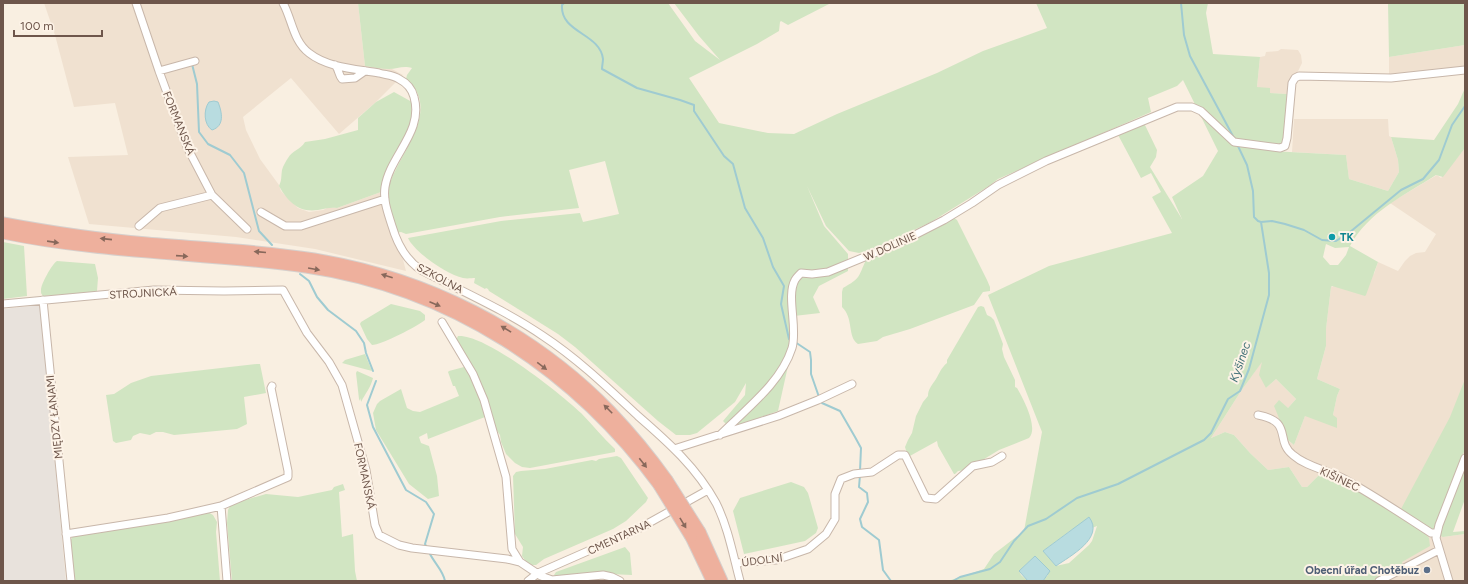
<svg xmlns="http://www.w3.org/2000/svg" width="1468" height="584" font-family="Figtree,sans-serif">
<rect width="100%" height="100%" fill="#f9efe1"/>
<path fill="#f0e1d0" d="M44,3H358L365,66L392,69L403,75L376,102L339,134L291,78L243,117L246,130L260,159L279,185L281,191L298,208L309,212L323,210L329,207L337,208L381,192L396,233L406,271L315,249L236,237L89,224L68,157L128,155L115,103L74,107L55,35Z
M1465,45V67L1389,75V57Z
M1281,49L1298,50L1301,55L1302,63L1287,94L1269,93L1257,87L1260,57L1265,56L1266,52L1278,51Z
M1294,119H1388L1389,136L1391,137L1398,160L1399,172L1388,191L1349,179L1346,155L1292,152Z
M1465,148V464L1443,522V537L1465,534V581H1374L1383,576L1321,473L1307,487H1302L1289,467L1268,470L1250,453L1234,435L1225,432L1211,438L1241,391L1263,360L1266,388L1276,379L1296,399L1288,408V440L1294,445L1305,416L1333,415L1337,396L1340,389L1317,379L1326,346V329L1331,287L1374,274L1378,262L1398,271L1405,261L1410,256L1416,253L1425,252L1436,234L1390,203L1437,175L1441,178Z"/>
<path fill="#e8e2dc" d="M40,305L66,581H3V309Z"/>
<path fill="#d1e5c2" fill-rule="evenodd" d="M358,3H668L695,41L720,60L699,36L674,3H831L788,25L781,21L780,22L779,31L757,44L689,78L719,123L768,133L794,134L837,114L937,73L983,51L1047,28L1036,3H1208L1206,13L1213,54L1260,57L1257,87L1270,88V93L1287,94L1284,145L1271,151L1346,155L1349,179L1388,191L1399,172L1398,160L1391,137L1434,140L1458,104L1465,88V148L1443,177L1436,175C1405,195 1368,212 1350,246L1378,262L1366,295L1365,296L1332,286L1331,287L1326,329V346L1317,379L1340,389L1337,396L1333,415L1337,418V428L1305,416L1294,445L1288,440L1274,406L1279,400L1288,408L1296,399L1276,379L1266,388L1259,375L1262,362L1241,391L1211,438L1225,432L1234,435L1250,453L1268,470L1289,467L1302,487H1307L1321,473L1342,480L1388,508L1399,517L1420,528L1429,538L1430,546L1402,562L1403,565L1373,581H1043L1048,575L1035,556L1019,571L1021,575L1028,581H948L984,569L994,554L1024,531L1042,432L988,295L1049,266L1172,233L1152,197L1161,192L1151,173L1141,178L1117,133L1144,123L1157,150L1156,157L1150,167L1182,219L1172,197L1203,176L1218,151L1183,80L1177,86L1148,98L1151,112L998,179L989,186L931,222L873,249L859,253L849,251L826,226L807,186L824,226L848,254V271L819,286L813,297L820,313L794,316L790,357L778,411L730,428L723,421L745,395L746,383L735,402L697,433L690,435H676L658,421L575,347L558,334L489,291L488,289L486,288L485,289L474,283L475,278C472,278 467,279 463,278C448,275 414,252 408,238L501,221L580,213L583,222L619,214L605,161L569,170L579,208L500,217L406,234L401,232L396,233C392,219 386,205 388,191C394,157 445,111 406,79L407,75L412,68C403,65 397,69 389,69C381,69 373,67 365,66ZM1326,244L1335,248L1349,247L1346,255L1338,265H1330L1323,257ZM1092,522V528L1097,526L1092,541L1089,545L1069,563L1056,566L1043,551L1071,530Z
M1388,3H1465V45L1389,57Z
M394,92L412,102L411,123L381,192L337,208C329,207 325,209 318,210C299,213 288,202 279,186C282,180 281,176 282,170C283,166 286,161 288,158C293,150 300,150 305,142L325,139L358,130V118L376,102Z
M954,218L957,220L987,280L990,287V291L983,292L974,305L910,329L883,337L877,341L858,344C847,337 854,318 842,307V292L843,288C861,278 858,277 866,260Z
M3,242L24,246L27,296L3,299Z
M57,261L95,264L98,278L97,291L95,292L43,296C41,293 41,294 41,290C41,284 52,264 57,261Z
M391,304L420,311L425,315V320C418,326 381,345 372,345L367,339L360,324L361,322Z
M981,306L984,307L987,315L991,317L994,320L1003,344L1002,349L1004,357L1015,380V387L1017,388C1023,398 1039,428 1029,438L999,450L966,470L958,471L955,474H954L938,446L937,441L908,457L905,447L908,440L912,433L916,416L923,402L928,396C928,389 932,385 936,379C940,372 941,368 947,363V360L978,307Z
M458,336C486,334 560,393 581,413C593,425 603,438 615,449V452L530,468L522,467L515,463L506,454L501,442L500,435L495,428L482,386L456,340Z
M365,354L372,371L342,363L345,360Z
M257,364H260L266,393L244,397L247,424L237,429L174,435L163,432H156L150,435L140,433L133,436L131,440L116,443L113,441L106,395L114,394L131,383L151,376Z
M464,367H466L478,393L485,417L428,439L427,433L419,437L421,443L429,446L437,476L439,496L428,499L409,484L376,430L373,413L377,404L380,401L401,389L407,408L413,411L420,412L459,396L455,386H453L448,372L449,371Z
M357,371L373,378C371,387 365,394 361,402V398L360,401L359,399L356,373Z
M1465,379V449L1434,530L1431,531L1403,512L1401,509L1450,417Z
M617,456L621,458L648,498L646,502L626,521L613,529L544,559L536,565H531L527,563L522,556L523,547L515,534L513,476L516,472L521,471L545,469L592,460L596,461L599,459Z
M1465,464V499L1453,532L1465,531V534L1443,537L1441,536V530L1443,523Z
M791,482L804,487L808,493L818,528L816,533L805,541L744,554L733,511L740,498Z
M343,484L345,490L339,492L342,537L353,534L355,571L357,581H232L227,523L228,510L230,506L245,500L266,494L298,497L332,490L334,487Z
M206,511L213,515L217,522L216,532L220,581H73L70,541L73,536Z
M625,547L630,553L632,575L610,574L555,576L554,575L556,572Z"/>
<path fill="#b8dce0" stroke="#9fcbd1" d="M214,101L218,102C222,112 225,126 212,130C204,125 203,110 209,102Z
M1089,517C1105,538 1070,556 1056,566L1043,551Z
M1035,556L1050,571L1043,581H1028L1019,571Z"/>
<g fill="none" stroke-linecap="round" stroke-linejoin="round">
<path stroke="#9fcbd1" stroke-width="2" d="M564,3L562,5C560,33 600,33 603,59C603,62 602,66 602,69L637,88L680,100L694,105V111L724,156L733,164L745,208L763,238L773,267L784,286L781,304L789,339L791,340
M1181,3L1184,35L1190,56L1234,138
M192,64L197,84L199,132L208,144L230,155L244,173L259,231L272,245
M1261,222L1272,221L1285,224L1304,230L1322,240L1336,241L1350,232L1401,190L1423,179L1439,160L1452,125L1465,106
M300,274L309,281L317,297L328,310L356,331L364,343L366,353L373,371
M795,342L810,352L811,360V374L819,397
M376,381L367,405L373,427L406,490L426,502L434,514L425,544L427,548
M821,401L822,403L840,411L855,437L861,448L860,471
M860,475L859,487L867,493L868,502L860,519L862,527L879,540L883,570L891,581
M429,552C434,563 443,570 445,581
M953,581L960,577L990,569L1000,562L1014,541L1028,526L1046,519L1077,498L1118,484L1204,440L1211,433L1228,399L1240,391L1249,369L1269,295V273L1261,222L1258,221L1254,217L1253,191L1247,165L1237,144"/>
<g stroke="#c8b7aa" stroke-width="9">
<path id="minor" d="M136,3L159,71L187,147L212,195L247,229
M283,3C292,19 293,41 309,53C328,68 357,69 379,73C386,75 393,75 399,79C407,83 412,89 414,97C424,132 390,155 385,187C383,201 388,213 392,226C397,243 406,260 421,270C463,292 505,310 543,336C578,359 608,388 638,416C668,442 697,468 716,503C728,527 733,555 740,581
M335,65C339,69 338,74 342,79L355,78L365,71
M159,71L195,61
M261,212L285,226H301L385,199
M139,226L160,208L212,195
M43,300L71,581
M3,304L154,290L224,291L283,290L307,333L329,362L342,385L366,470L375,525L379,535L399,545L412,548L507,559L520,562
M442,322L473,374L484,400L506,477L512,549L520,562L541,576L552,580L603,575L612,577L620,581
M1258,415C1294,422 1274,440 1293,455C1308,468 1329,470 1346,480C1375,496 1403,515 1431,533H1437
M720,435C746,409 781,383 792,348C798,328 786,296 795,280C796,278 799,275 801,273L812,274L828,272L901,242L944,220L972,203L998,185L1046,161L1177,107H1192L1201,111L1234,142L1280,148L1285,146L1287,138L1292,83L1295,78L1299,76L1391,78L1465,70
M674,449L778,416L818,400L852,384
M221,506L227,581
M66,534L168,518L221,506L288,477V471L271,388L272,386
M736,563L776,560L808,549L826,534L835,519V494L841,479L854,474L872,472L898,455H905L926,498L936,499L973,466L992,462L1002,456
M528,581L538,573L638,529L708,490
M1379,581L1439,550
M1449,581L1436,538L1439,525L1465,458"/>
</g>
<g stroke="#d6d0cd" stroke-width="13">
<path id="highway" d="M3,223C51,232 98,239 147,243C202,248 259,250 314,259C425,277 531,330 610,411C631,433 650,456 667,480
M3,233C103,254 205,253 306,267C450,288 574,369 659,485
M700,532L722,581
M691,537L712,581"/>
</g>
<use href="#minor" stroke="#fff" stroke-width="7"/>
<use href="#highway" stroke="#eeb09d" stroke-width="11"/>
<g stroke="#d6d0cd" stroke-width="13" stroke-linecap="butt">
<path id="highway-bridge" d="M667,480L700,532
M659,485L691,537"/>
</g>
<use href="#highway-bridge" stroke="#eeb09d" stroke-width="11"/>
</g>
<defs><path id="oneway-solid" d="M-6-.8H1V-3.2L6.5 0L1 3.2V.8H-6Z"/></defs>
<g fill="#88685b">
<use href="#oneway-solid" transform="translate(106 239) rotate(-174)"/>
<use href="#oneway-solid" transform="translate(53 242) rotate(8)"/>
<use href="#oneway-solid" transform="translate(260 252) rotate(-175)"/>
<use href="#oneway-solid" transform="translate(182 256) rotate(4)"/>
<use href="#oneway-solid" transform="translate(314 269) rotate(10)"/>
<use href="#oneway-solid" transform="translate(387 276) rotate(-162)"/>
<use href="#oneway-solid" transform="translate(435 304) rotate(23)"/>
<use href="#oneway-solid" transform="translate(506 329) rotate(-149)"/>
<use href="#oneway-solid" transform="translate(542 366) rotate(37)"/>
<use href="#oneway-solid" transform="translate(608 409) rotate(-135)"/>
<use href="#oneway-solid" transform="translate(643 463) rotate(52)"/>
<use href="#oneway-solid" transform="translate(683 523) rotate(59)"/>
</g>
<circle fill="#0f9aa8" stroke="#fdf3e7" stroke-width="1.5" cx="1332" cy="237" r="4"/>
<circle fill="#5c6f8a" stroke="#fdf3e7" stroke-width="1.5" cx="1427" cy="570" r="4"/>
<g text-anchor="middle" stroke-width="4" stroke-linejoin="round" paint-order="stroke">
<g font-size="11" fill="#6e564b" stroke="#fdf3e7">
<text transform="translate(179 123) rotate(68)" y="4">FORMANSKÁ</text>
<text transform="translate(890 246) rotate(-24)" y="4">W DOLINIE</text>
<text transform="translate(440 278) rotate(28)" y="4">SZKOLNA</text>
<text transform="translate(143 293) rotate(-3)" y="4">STROJNICKÁ</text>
<text transform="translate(54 417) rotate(-96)" y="4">MIĘDZY ŁANAMI</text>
<text transform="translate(365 476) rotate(78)" y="4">FORMANSKÁ</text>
<text transform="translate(1340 479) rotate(25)" y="4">KIŠINEC</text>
<text transform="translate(619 537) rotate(-25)" y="4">CMENTARNA</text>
<text transform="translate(762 560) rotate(-7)" y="4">ÚDOLNÍ</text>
</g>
<g font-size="11" font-weight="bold" fill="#0d838f" stroke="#fdf3e7" text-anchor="start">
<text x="1340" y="241">TK</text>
</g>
<g font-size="11" font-weight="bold" fill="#4e5e75" stroke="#fdf3e7" text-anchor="end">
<text x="1419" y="574">Obecní úřad Chotěbuz</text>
</g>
<g font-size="12" font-style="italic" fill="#447279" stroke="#fdf3e7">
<text transform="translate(1240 362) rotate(-71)" y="4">Kyšinec</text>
</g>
</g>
<rect width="1468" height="584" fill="none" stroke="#6e564b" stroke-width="8"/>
<path d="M14 30v6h88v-6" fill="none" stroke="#6e564b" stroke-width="2"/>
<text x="20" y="30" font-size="12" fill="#6e564b" stroke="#fdf3e7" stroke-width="3" paint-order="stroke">100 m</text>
</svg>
